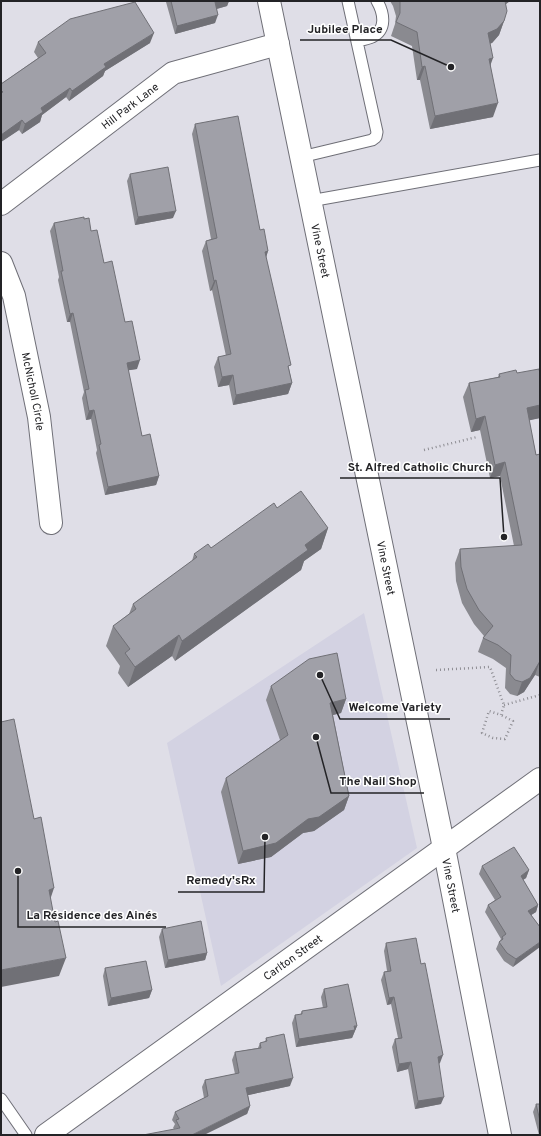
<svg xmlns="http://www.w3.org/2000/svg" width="541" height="1136" font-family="Overpass,sans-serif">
<rect width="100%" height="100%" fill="#dfdee7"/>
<path fill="#d3d2e2" d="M364,613L417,848L221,986L167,743Z"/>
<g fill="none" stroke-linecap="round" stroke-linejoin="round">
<g stroke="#6f6f77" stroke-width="13">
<path id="service" d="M357,41C362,40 368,39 372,37C387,30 384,13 377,1
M301,157L372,140L376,137L377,132L348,1
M310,201L540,160
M1,1099L26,1135"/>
</g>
<g stroke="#6f6f77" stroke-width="24">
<g id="minor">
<path id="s1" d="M1,204L173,73L278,44"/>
<path id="s2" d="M1,263L14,296L39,417L51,523"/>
</g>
</g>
<g stroke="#6f6f77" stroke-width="24">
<g id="tertiary">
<path id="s3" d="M269,1L444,848L500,1135"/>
</g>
</g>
<g stroke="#6f6f77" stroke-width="24">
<g id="secondary">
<path id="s4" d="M46,1135L540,779"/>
</g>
</g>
<path stroke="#8e8d93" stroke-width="2.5" stroke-dasharray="1 3" stroke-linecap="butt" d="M424,450L477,437
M436,670L490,667L504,705L501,715L489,711L482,733L493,738L505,739L513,721L501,715
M504,705L540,695"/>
<use href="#service" stroke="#fff" stroke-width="11"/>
<use href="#minor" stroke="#fff" stroke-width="22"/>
<use href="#tertiary" stroke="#fff" stroke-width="22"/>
<use href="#secondary" stroke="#fff" stroke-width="22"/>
</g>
<path fill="#8a8a90" d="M167,1H229L227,6L217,9L215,23L175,34L166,2Z
M390,1H510L506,4L504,21L499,35L492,43H490L493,117L430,129L420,80H417L412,46L391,36L395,24L396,16L393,6Z
M38,42L150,43L105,71L103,76L69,101L66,97L42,115L40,122L22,134L19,130L1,142V84L38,58L34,52Z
M195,124L260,230L268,251L266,257L292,383L288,394L233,405L229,385L218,387L214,367L218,357L226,356L212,290L210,291L202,251L206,241L211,239L192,134Z
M130,174L173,218L135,225L127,181Z
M84,219L91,231L104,263L125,322L137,369L128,370L142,436L159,476L156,485L105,495L96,453L97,450L91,419L86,420L82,398L84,392L70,322H67L58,280L59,277L50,231L54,223Z
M517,373L540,374V418L529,420L536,455L540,454V677L535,675L524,692L517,696L510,694L505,688L506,668L493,659L478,652L483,638L484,636L474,624L462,603L456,581L455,563L460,549L514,546L500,476L490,478L480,430L471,432L463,397L469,383L498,377L499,374Z
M277,508L328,528L321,549L304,561L301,570L175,661L172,656L128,687L118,673L120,666L106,646L113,626L129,614L133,604L192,561L194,554L211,548Z
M271,686L346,699L341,713L333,715L349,796L344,810L314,831L303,833L271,857L238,864L221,792L226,778L280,740L266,700Z
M482,866L529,870L526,878L523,880L538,905L536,912L531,915L540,927L513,967L504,961L496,949L499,942L501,939L485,912L488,905L495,900L479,874Z
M162,929L207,953L205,960L165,968L159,937Z
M386,943L421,964L440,1063L439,1064L441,1104L415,1109L408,1069L397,1072L392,1047L395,1039L398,1038L391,1004L387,1005L381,980L384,972L387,971L384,951Z
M105,968L152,990L149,998L108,1006L103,976Z
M324,989L357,1026L352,1038L296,1047L292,1023L295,1015H300L302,1011L323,1008L321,997Z
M266,1038L290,1086L248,1095L250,1106L247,1114L174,1129L173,1128L175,1124L172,1120L175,1112L204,1098L202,1087L205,1080L235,1074L232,1060L235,1052L258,1048L260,1043L265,1042Z
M536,1104H540V1135H539L533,1112Z"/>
<path fill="#707076" d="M220,1H229L227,6L212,10L215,2Z
M502,1H510L499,9Z
M218,15L215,23L175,34L177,26Z
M504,21L499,35L492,43L483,47L488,33Z
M154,33L150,43L105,71L103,76L69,101L72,91L104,64Z
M493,58L488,72L489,59Z
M425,66L420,80H417L422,67Z
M70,88L66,97L42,115L40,122L22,134L25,124L41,108Z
M498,103L493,117L430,129L435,116Z
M22,120L19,130L1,142V135Z
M176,211L173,218L135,225L138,217Z
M268,251L265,261V252Z
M216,280L212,290L210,291L214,281Z
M73,313L70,322H67L70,314Z
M140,360L137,369L124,371L127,363Z
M233,375L229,385L218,387L222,377Z
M292,383L288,394L233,405L236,395Z
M540,405V418L522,422L527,408Z
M94,410L91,419L86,420L89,411Z
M485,416L480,430L471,432L476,419Z
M505,462L500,476L490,478L495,465Z
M159,476L156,485L105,495L108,487Z
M328,528L321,549L304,561L301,570L175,661L182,641L305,545Z
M179,635L172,656L128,687L135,667Z
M540,661L535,675L524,692L517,696L522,682Z
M346,699L341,713L325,717L330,703Z
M349,796L344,810L314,831L303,833L271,857L238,864L243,851L308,819Z
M529,870L526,878L518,883L521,876Z
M54,888L48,906L49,890Z
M538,905L536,912L525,919L528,911Z
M540,942V947L513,967L516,959Z
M207,953L205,960L165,968L168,960Z
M66,958L59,976L1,987V970Z
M152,990L149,998L108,1006L111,998Z
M394,997L391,1004L387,1005L389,998Z
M357,1026L352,1038L296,1047L299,1039Z
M443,1055L440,1063L435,1064L438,1057Z
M411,1062L408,1069L397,1072L399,1064Z
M293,1078L290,1086L244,1096L246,1088Z
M444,1097L441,1104L415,1109L418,1101Z
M250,1106L247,1114L204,1135H192Z"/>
<path fill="#a0a0a8" stroke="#707076" d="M171,1H220L215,2L218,15L177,26Z
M400,1H505L507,11L504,21L497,29L488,33L493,58L489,59L498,103L435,116L425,66L422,67L417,32L396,22L400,13Z
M135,2L154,33L104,64L106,67L72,91L70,88L41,108L43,112L25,124L22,120L1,135V93L3,92L1,90V84L46,53L38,42L70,19Z
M238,116L260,230L264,229L268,251L265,252L291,365L288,366L292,383L236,395L233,375L222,377L218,357L231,354L216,280L214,281L206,241L217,238L195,124Z
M168,167L176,211L138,217L130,174Z
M84,217V219L89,218L91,231L97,230L104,263L112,261L125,322L132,321L140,360L127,363L142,436L150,434L159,476L108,487L99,445L101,444L94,410L89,411L85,390L89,389L73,313L70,314L61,271H63L54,223Z
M539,369L540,374V405L527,408L536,455L540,454V661L530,678L522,682L515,680L510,674L511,655L498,645L483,638L493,626L479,610L467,589L461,567L460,549L522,545L505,462L495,465L485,416L476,419L469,383L500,377L499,374L516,370L517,373Z
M301,491L328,528L305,545L308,550L182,641L179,635L135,667L125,653L130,649L113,626L136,609L133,604L197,557L194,554L208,544L211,548L274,503L277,508Z
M337,653L346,699L330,703L349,796L319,817L308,819L276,843L243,851L226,778L288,735L271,686L309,659Z
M14,719L34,819L41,817L54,888L49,890L55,922L58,921L66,958L1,970V722Z
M514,847L529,870L521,876L538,905L528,911L540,927V942L516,959L507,953L499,942L503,939L502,937L506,934L488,905L501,897L482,866Z
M201,921L207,953L168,960L162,929Z
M416,938L421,964L425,963L443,1055L438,1057L444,1097L418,1101L411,1062L399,1064L395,1039L402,1038L394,997L389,998L384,972L391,971L386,943Z
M146,961L152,990L111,998L105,968Z
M348,984L357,1026H354L355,1030L299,1039L295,1015L302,1014V1011L327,1007L324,989Z
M284,1034L293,1078L246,1088L250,1106L192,1135H143L180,1128L176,1120L179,1119L175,1112L208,1096L205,1080L239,1073L235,1052L261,1048L260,1043L267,1041L266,1038Z
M536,1104H540V1121Z"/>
<g text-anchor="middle" stroke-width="3" stroke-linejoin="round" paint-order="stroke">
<g font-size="11" fill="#232326" stroke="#fff">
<text dy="4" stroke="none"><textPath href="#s1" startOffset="162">Hill Park Lane</textPath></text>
<text dy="4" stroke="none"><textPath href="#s3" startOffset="255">Vine Street</textPath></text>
<text dy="4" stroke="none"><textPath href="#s2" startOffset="133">McNicholl Circle</textPath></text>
<text dy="4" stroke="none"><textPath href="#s3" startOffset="579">Vine Street</textPath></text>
<text dy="4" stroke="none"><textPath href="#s3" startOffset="903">Vine Street</textPath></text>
<text dy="4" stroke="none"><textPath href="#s4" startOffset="304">Carlton Street</textPath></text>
</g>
</g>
<path fill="none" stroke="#232326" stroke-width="1.5" d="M451 67L391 40H300M504 537L500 478H340M320 675L340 719H450M316 737L331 793H424M265 837L264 892H178M18 871L18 927H166"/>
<g fill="#232326" stroke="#fff" stroke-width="1.5">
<circle cx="451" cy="67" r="4"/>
<circle cx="504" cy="537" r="4"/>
<circle cx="320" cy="675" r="4"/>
<circle cx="316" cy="737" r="4"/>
<circle cx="265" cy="837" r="4"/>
<circle cx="18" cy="871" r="4"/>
</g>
<g font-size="12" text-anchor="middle" font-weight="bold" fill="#232326" stroke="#fff" stroke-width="3" stroke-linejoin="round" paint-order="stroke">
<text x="345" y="33">Jubilee Place</text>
<text x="420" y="471">St. Alfred Catholic Church</text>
<text x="395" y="711">Welcome Variety</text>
<text x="378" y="785">The Nail Shop</text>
<text x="221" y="884">Remedy'sRx</text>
<text x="92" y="919">La Résidence des Ainés</text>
</g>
<rect width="541" height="1136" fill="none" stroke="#232326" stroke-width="4"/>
</svg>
